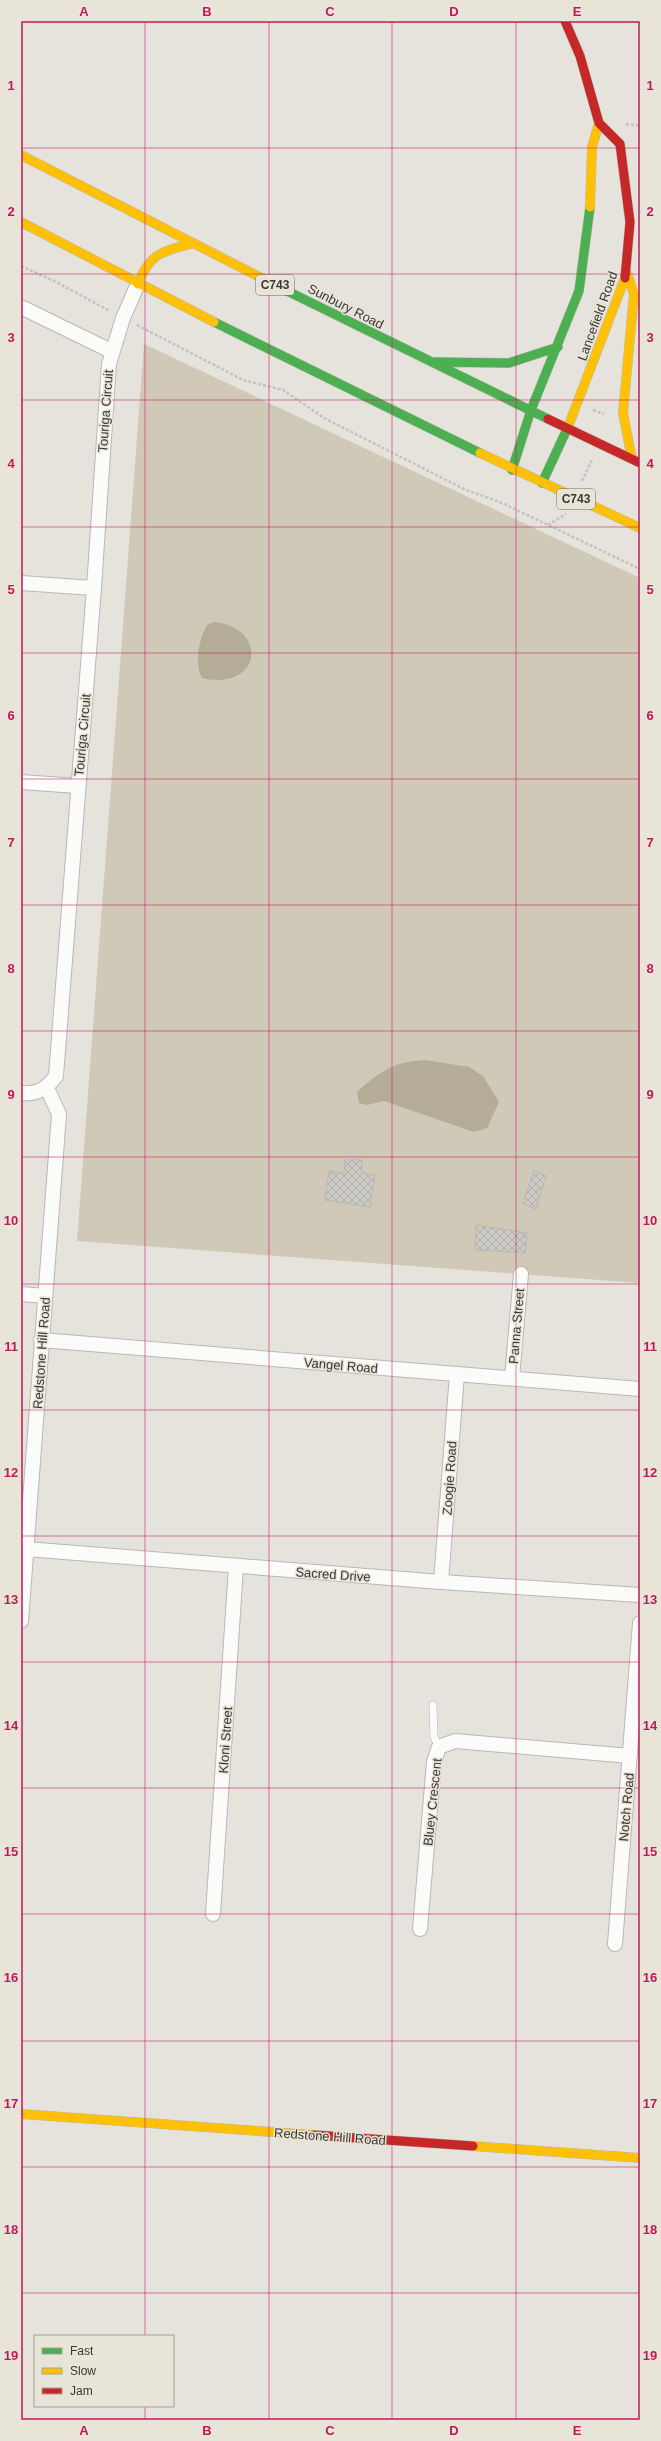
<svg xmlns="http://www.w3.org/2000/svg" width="661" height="2441" font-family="Helvetica,sans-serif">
<defs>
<pattern id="building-cross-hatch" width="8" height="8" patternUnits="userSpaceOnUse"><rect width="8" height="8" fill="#cccac5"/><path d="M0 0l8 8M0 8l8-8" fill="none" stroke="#b0aeaa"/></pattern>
</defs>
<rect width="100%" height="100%" fill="#e5e3dc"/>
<path fill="#d1c9b7" d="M144,344L640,578V1283L77,1241Z"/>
<path fill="#b5ac97" d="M214,622C269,627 262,692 202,678C194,664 199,637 208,624Z
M425,1060L469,1067L483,1076L499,1102L487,1128L474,1132L384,1101L367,1105L359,1103L357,1092C380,1071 393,1062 425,1060Z"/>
<path fill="url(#building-cross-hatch)" stroke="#b9b7b2" d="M345,1160H362V1173L375,1175L370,1207L325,1200L329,1171L344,1173Z
M534,1170L546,1176L536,1209L523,1204Z
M476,1225L527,1233L525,1253L475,1250Z"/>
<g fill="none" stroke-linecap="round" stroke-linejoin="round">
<g stroke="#bab8b3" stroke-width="8">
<path id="lane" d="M433,1705L434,1737L439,1747"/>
</g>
<g stroke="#bab8b3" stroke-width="16">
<path id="street" d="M21,307L111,351
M21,583L94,588
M21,782L77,786
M21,1093C37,1095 46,1089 56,1076L94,588L109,364L123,318L138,284
M21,1294L45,1296
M41,1340L640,1389
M512,1378L521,1274
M26,1549L441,1582L640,1595
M441,1582L457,1374
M21,1621L59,1114L47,1088
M213,1914L236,1567
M420,1929L434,1762L439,1747L455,1741L630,1756
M615,1944L640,1623"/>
</g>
<g stroke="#bab8b3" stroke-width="10">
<path id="fast" d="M279,287L548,419
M214,322L480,453
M434,362L509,363L558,347
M531,410L579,291L590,207
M512,470L531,410
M542,483L568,427"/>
</g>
<g stroke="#bab8b3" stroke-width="10">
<path id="slow" d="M21,155L279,287
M590,207L592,147L599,123
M21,222L214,322
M627,273L634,294L623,413L632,459
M138,284C150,252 164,251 194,243
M568,427L625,278
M480,453L640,528
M21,2114L314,2135
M473,2146L640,2158"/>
</g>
<g stroke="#bab8b3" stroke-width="10">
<path id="jam" d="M565,21L580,56L599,123L620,144L630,222L625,278
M548,419L640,463
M314,2135L473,2146"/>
</g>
<path stroke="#c4c3c2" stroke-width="2.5" stroke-dasharray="3 2" stroke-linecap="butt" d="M626,124L640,126
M21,266L54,281L110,311
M137,325L243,380L283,390L324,418L466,490L500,502L640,569
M593,410L604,414
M582,481L592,460
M548,525L566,514"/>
<use href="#lane" stroke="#fbfbfa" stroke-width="7"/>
<use href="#street" stroke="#fbfbfa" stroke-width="14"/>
<use href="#fast" stroke="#4caf50" stroke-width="9"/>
<use href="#slow" stroke="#ffc107" stroke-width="9"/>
<use href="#jam" stroke="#c62828" stroke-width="9"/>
</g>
<path fill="none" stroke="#c2185b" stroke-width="1" stroke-opacity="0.55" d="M145,21V2336M269,21V2420M392,21V2420M516,21V2420M21,148H640M21,274H640M21,400H640M21,527H640M21,653H640M21,779H640M21,905H640M21,1031H640M21,1157H640M21,1284H640M21,1410H640M21,1536H640M21,1662H640M21,1788H640M21,1914H640M21,2041H640M21,2167H640M21,2293H640M145,2406V2420"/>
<g text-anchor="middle" stroke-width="3" stroke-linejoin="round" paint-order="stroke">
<g fill="#e9e4d8" stroke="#6e6c64" stroke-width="1">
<rect x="256" y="275" width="38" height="20" rx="3"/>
<rect x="557" y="489" width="38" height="20" rx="3"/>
</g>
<g font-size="12" font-weight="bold" fill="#3a3833">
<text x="275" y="289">C743</text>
<text x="576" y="503">C743</text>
</g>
<g font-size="13" fill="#3a3833" stroke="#e9e4d8">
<text transform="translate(346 306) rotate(27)" y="5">Sunbury Road</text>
<text transform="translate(597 316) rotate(-70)" y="5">Lancefield Road</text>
<text transform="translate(105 411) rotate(-86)" y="5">Touriga Circuit</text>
<text transform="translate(82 735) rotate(-85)" y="5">Touriga Circuit</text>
<text transform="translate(516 1326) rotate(-85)" y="5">Panna Street</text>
<text transform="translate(41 1353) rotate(-86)" y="5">Redstone Hill Road</text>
<text transform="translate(341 1365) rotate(5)" y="5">Vangel Road</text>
<text transform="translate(449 1478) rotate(-86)" y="5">Zoogie Road</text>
<text transform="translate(333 1574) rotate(4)" y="5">Sacred Drive</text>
<text transform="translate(225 1740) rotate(-86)" y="5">Kloni Street</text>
<text transform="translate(432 1802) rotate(-84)" y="5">Bluey Crescent</text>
<text transform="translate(626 1807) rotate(-85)" y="5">Notch Road</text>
<text transform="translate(330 2136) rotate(4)" y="5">Redstone Hill Road</text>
</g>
</g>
<rect width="661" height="2441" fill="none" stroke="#e9e4d8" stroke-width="44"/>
<rect x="34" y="2335" width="140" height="72" fill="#e9e4d8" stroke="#a39f96"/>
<rect x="42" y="2348" width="20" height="6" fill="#4caf50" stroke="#a39f96"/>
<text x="70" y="2355" font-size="12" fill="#3a3833">Fast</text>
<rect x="42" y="2368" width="20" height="6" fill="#ffc107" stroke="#a39f96"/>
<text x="70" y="2375" font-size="12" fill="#3a3833">Slow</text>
<rect x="42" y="2388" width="20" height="6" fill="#c62828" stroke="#a39f96"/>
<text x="70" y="2395" font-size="12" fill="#3a3833">Jam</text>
<rect x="22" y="22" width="617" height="2397" fill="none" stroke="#c2185b" stroke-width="1.5"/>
<g font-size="13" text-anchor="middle" font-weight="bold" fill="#c2185b">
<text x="84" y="16">A</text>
<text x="207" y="16">B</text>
<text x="330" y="16">C</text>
<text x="454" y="16">D</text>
<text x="577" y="16">E</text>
<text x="11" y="90">1</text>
<text x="650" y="90">1</text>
<text x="11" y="216">2</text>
<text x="650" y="216">2</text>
<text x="11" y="342">3</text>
<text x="650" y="342">3</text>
<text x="11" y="468">4</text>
<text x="650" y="468">4</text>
<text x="11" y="594">5</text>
<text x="650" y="594">5</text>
<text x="11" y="720">6</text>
<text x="650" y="720">6</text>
<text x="11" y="847">7</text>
<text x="650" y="847">7</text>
<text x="11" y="973">8</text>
<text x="650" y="973">8</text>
<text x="11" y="1099">9</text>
<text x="650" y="1099">9</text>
<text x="11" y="1225">10</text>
<text x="650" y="1225">10</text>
<text x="11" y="1351">11</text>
<text x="650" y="1351">11</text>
<text x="11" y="1477">12</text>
<text x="650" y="1477">12</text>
<text x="11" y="1604">13</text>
<text x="650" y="1604">13</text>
<text x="11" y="1730">14</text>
<text x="650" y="1730">14</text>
<text x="11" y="1856">15</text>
<text x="650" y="1856">15</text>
<text x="11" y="1982">16</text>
<text x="650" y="1982">16</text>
<text x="11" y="2108">17</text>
<text x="650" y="2108">17</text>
<text x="11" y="2234">18</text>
<text x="650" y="2234">18</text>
<text x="11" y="2360">19</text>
<text x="650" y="2360">19</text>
<text x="84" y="2435">A</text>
<text x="207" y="2435">B</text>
<text x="330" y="2435">C</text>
<text x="454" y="2435">D</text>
<text x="577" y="2435">E</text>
</g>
</svg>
